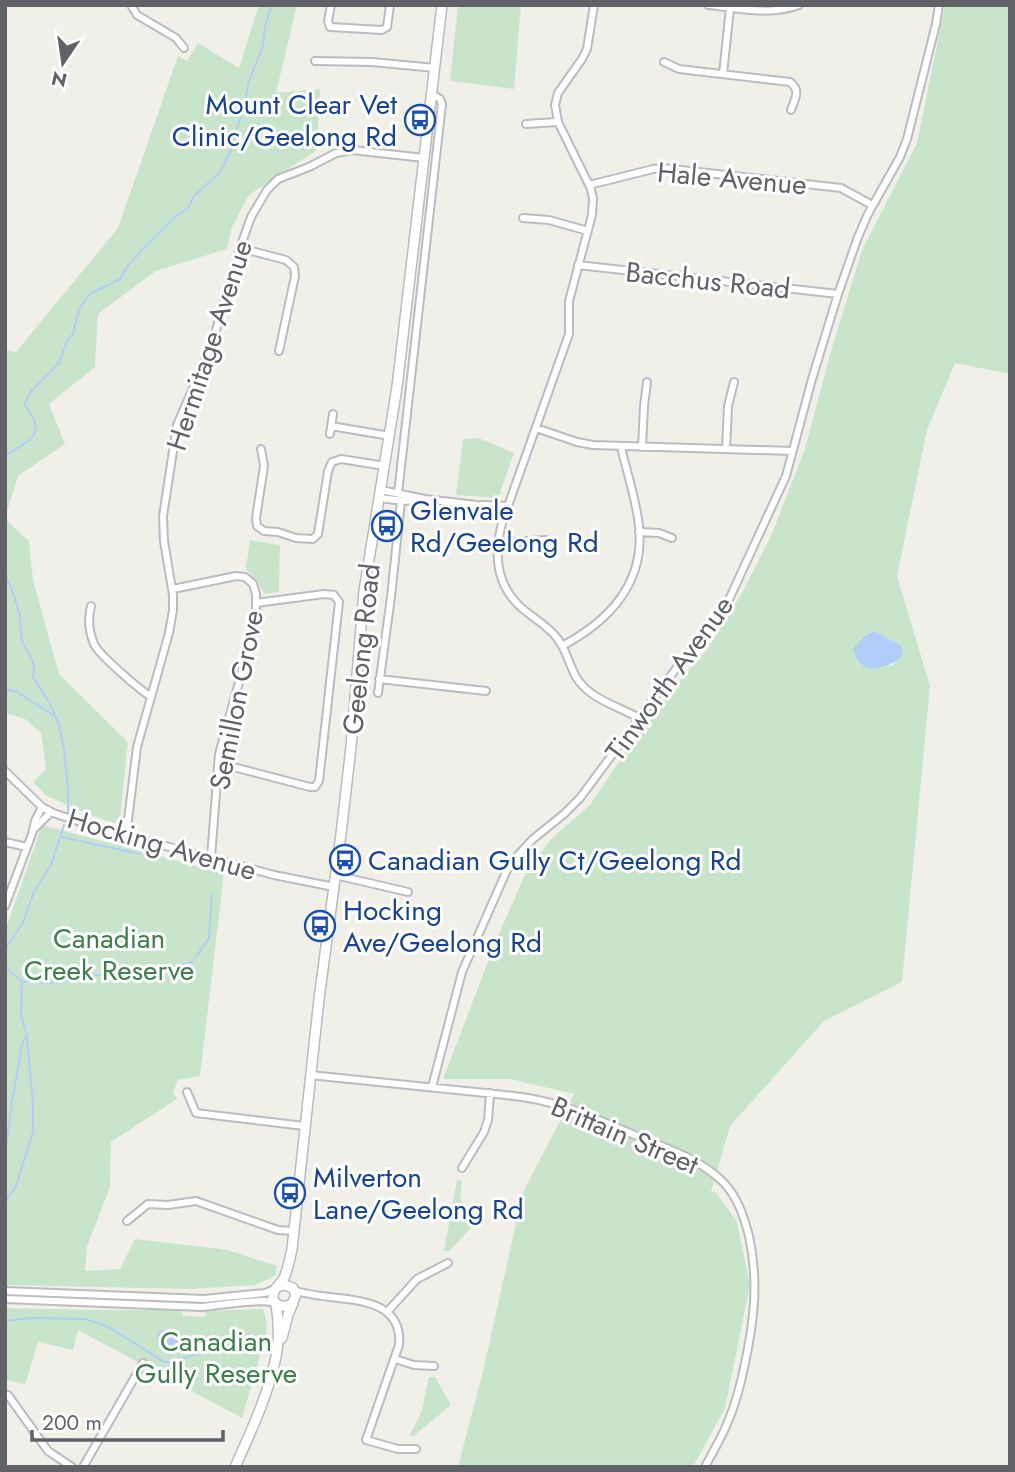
<svg xmlns="http://www.w3.org/2000/svg" width="1015" height="1472" font-family="Jost,sans-serif">
<rect width="100%" height="100%" fill="#f0f0e9"/>
<path fill="#c8e5cc" fill-rule="evenodd" d="M259,5H297L276,93L320,89L317,150L249,195L232,227L227,249L156,271L98,314L95,367L49,404L65,444L18,476L5,518V350L16,352L118,228L178,56L187,61L198,43L239,68Z
M458,5H521L514,89L450,81Z
M945,5H1010V374L955,363L927,430L897,576L930,686L902,982L824,1021L730,1126L711,1192H716L737,1222L750,1285L725,1408L693,1467H458L484,1367L523,1192L574,1094L510,1079H443L496,941L526,872L552,838L590,805L649,717L707,649L742,593L771,536L805,449L831,351L862,250L917,143ZM874,631L901,646L893,665C874,670 857,672 853,648Z
M476,438L484,440L514,453L498,498L456,495L463,439Z
M5,519L29,541L33,580L59,674L128,742L120,819L114,823L93,816L47,796L33,782L46,769L41,733L25,719L5,713Z
M250,540L280,545L279,592L265,594L246,568Z
M42,825L224,873L200,1076L178,1080L173,1092L177,1099L111,1142L110,1187L87,1247L85,1271L120,1269L135,1239L228,1250L277,1266L275,1276L255,1285L190,1289L5,1285V931Z
M457,1180L462,1181L460,1197L472,1227L449,1251H444Z
M5,1308L101,1310H181L183,1316L204,1317L206,1315V1311L263,1309L267,1323L266,1335L242,1418L78,1330L73,1350L38,1342L25,1385L8,1380L5,1382Z
M429,1377H435L451,1405L415,1435L409,1437L421,1413Z"/>
<path fill="#b1cef8" d="M874,631L902,646V656C885,671 858,677 853,648L864,637Z
M170,1329L178,1334L177,1350L171,1355C159,1352 154,1343 159,1331Z"/>
<g fill="none" stroke-linecap="round" stroke-linejoin="round">
<path stroke="#b1cef8" stroke-width="2" d="M5,456C30,439 49,436 24,404L32,390L59,363L67,341L73,334L79,309L90,294L120,279L126,268L142,250L175,217L189,207L193,197L220,172L230,153L245,101L249,81L263,46L265,26L272,5
M5,573C11,588 17,601 20,617C21,624 20,633 22,640C27,655 37,659 33,677L50,704L59,725L64,749L68,790V813
M5,689L17,692L53,715
M61,837L77,840
M80,841L140,854
M5,952L7,946L23,923L34,892L51,865L64,825
M195,958L209,938L212,894
M5,964L10,972L22,981L21,1015L27,1036L23,1041L12,1101L7,1141L5,1144
M22,981L53,983
M57,983L103,974L130,975L193,962
M5,1202L16,1186L33,1132V1104L27,1037
M5,1321L30,1318L84,1319L99,1323L112,1329L164,1362H175L196,1354L222,1339L247,1338"/>
<g stroke="#babcc0" stroke-width="10">
<path id="street" d="M131,5L137,15L176,38L184,48
M331,5L328,21L330,27L382,30L387,27L390,5
M594,5L587,49L582,59L558,93L555,105L558,122L591,189L593,199L592,215L569,301V334L503,520C493,554 495,586 524,610C535,619 548,626 557,638C566,649 569,664 576,677C589,699 618,706 639,718
M708,5C738,8 770,16 799,5
M315,61L372,62L435,68
M664,62L679,69L790,82C801,90 795,99 791,110
M723,74L730,8
M526,124L558,122
M589,185L653,169L663,168L841,188L872,205
M523,218L549,220L588,231
M240,248L286,260L294,267L295,276L279,351
M578,265L838,294
M331,426L390,436
M536,428L577,442L593,445L792,451
M330,434L333,414
M642,447L644,406L647,382
M261,449L264,466L256,518L257,526L264,531L278,532L296,538L313,539L318,534L328,471L332,462L341,459L385,466
M726,449L728,406L734,382
M381,490L425,499L477,505L506,512
M398,493L442,104L440,99L432,94
M379,498L404,501L423,499
M482,505L508,506
M639,532L659,533L672,538
M498,543L546,540
M173,589L236,576L245,577L253,584L256,594V610L253,632L219,754L211,858
M91,606C88,618 89,632 94,644C99,655 139,689 150,696
M562,646C609,621 645,583 639,526C636,499 627,473 621,447
M379,679L486,691
M378,693L391,597L401,501
M218,763L310,787H315L319,781L339,602L334,595L324,594L256,603
M5,771L42,807L53,813L105,830L211,858L274,875L334,887
M34,829L51,812
M126,836L137,747L169,633L173,610V595L164,541L163,516L177,425L212,344L240,248L251,217L267,190L278,179L309,167L336,153L352,150L424,158
M5,842L27,847
M335,875L408,892
M5,906L32,834L35,821L42,807
M310,1075L514,1096C555,1100 592,1117 630,1133C662,1147 700,1158 724,1183C738,1198 744,1217 749,1236C759,1282 754,1322 744,1368C740,1387 735,1406 727,1424C721,1439 712,1453 705,1467
M432,1087L462,972L507,870L519,854L533,839L564,814L580,798L681,662L713,626L726,606L786,476L812,379L838,294L858,237L868,214L900,157L907,139L936,24L939,5
M187,1092L196,1113L304,1126
M462,1168L484,1132L488,1120L490,1093
M127,1221L148,1204L168,1205L196,1201L278,1230L294,1231
M294,1290C328,1304 404,1288 399,1345L366,1440L398,1449H416
M5,1291L204,1299L265,1293L275,1289
M5,1299L202,1307L245,1302L265,1301L276,1303
M387,1312L417,1279L448,1263
M395,1359L414,1365L434,1366
M8,1395L48,1451L72,1467
M83,1467L143,1363"/>
</g>
<g stroke="#b9bbc0" stroke-width="12">
<path id="secondary" d="M277,1287L285,1285L293,1288L296,1295L292,1304C283,1309 269,1305 274,1292C276,1287 281,1283 284,1278C288,1269 290,1258 292,1249L319,999L341,834L351,747L364,591L397,387L442,5
M282,1338L288,1315L293,1303
M235,1467C251,1432 275,1380 278,1342C279,1329 278,1317 276,1304"/>
</g>
<use href="#street" stroke="#fff" stroke-width="6"/>
<use href="#secondary" stroke="#fff" stroke-width="9"/>
</g>
<defs>
<g id="bus-ring" transform="scale(1.575)"><circle r="9.5" fill="#fff" stroke="#1a4fb4" stroke-width="1.5"/><path d="M-5-6H5V4H4V6H2V4H-2V6H-4V4H-5ZM-3.5-4V0h7V-4ZM-3.5 1.2v1.5H-2V1.2ZM2 1.2v1.5H3.5V1.2Z" fill="#1a4fb4"/></g>
</defs>
<g fill-rule="evenodd">
<use href="#bus-ring" x="420" y="120"/>
<use href="#bus-ring" x="387" y="526"/>
<use href="#bus-ring" x="345" y="860"/>
<use href="#bus-ring" x="320" y="926"/>
<use href="#bus-ring" x="290" y="1193"/>
</g>
<g text-anchor="middle" stroke-width="6" stroke-linejoin="round" paint-order="stroke">
<g font-size="28" fill="#164399" stroke="#fff" text-anchor="start">
<text x="397" y="114" text-anchor="end">Mount Clear Vet<tspan x="397" dy="32">Clinic/Geelong Rd</tspan></text>
<text x="410" y="520">Glenvale<tspan x="410" dy="32">Rd/Geelong Rd</tspan></text>
<text x="368" y="870">Canadian Gully Ct/Geelong Rd</text>
<text x="343" y="920">Hocking<tspan x="343" dy="32">Ave/Geelong Rd</tspan></text>
<text x="313" y="1187">Milverton<tspan x="313" dy="32">Lane/Geelong Rd</tspan></text>
</g>
<g font-size="28" fill="#606267" stroke="#fff">
<text transform="translate(732 178) rotate(5)" y="10">Hale Avenue</text>
<text transform="translate(708 280) rotate(6)" y="10">Bacchus Road</text>
<text transform="translate(209 345) rotate(-72)" y="10">Hermitage Avenue</text>
<text transform="translate(361 649) rotate(-84)" y="10">Geelong Road</text>
<text transform="translate(669 678) rotate(-54)" y="10">Tinworth Avenue</text>
<text transform="translate(236 700) rotate(-79)" y="10">Semillon Grove</text>
<text transform="translate(162 844) rotate(16)" y="10">Hocking Avenue</text>
<text transform="translate(625 1135) rotate(23)" y="10">Brittain Street</text>
</g>
<g font-size="28" fill="#3d804a" stroke="#fff">
<text x="109" y="948">Canadian<tspan x="109" dy="32">Creek Reserve</tspan></text>
<text x="216" y="1351">Canadian<tspan x="216" dy="32">Gully Reserve</tspan></text>
</g>
</g>
<rect width="1015" height="1472" fill="none" stroke="#606267" stroke-width="14"/>
<g transform="translate(63 63) rotate(193)" stroke="#ffffff" stroke-width="5" paint-order="stroke">
<path d="M0-5L12 26L0 18L-12 26Z" fill="#606267"/>
<text y="-10" font-size="19" font-weight="bold" text-anchor="middle" fill="#606267">N</text>
</g>
<path d="M32 1430v10h191v-10" fill="none" stroke="#606267" stroke-width="3.5"/>
<text x="42" y="1430" font-size="21" fill="#606267" stroke="#ffffff" stroke-width="5" paint-order="stroke">200 m</text>
</svg>
